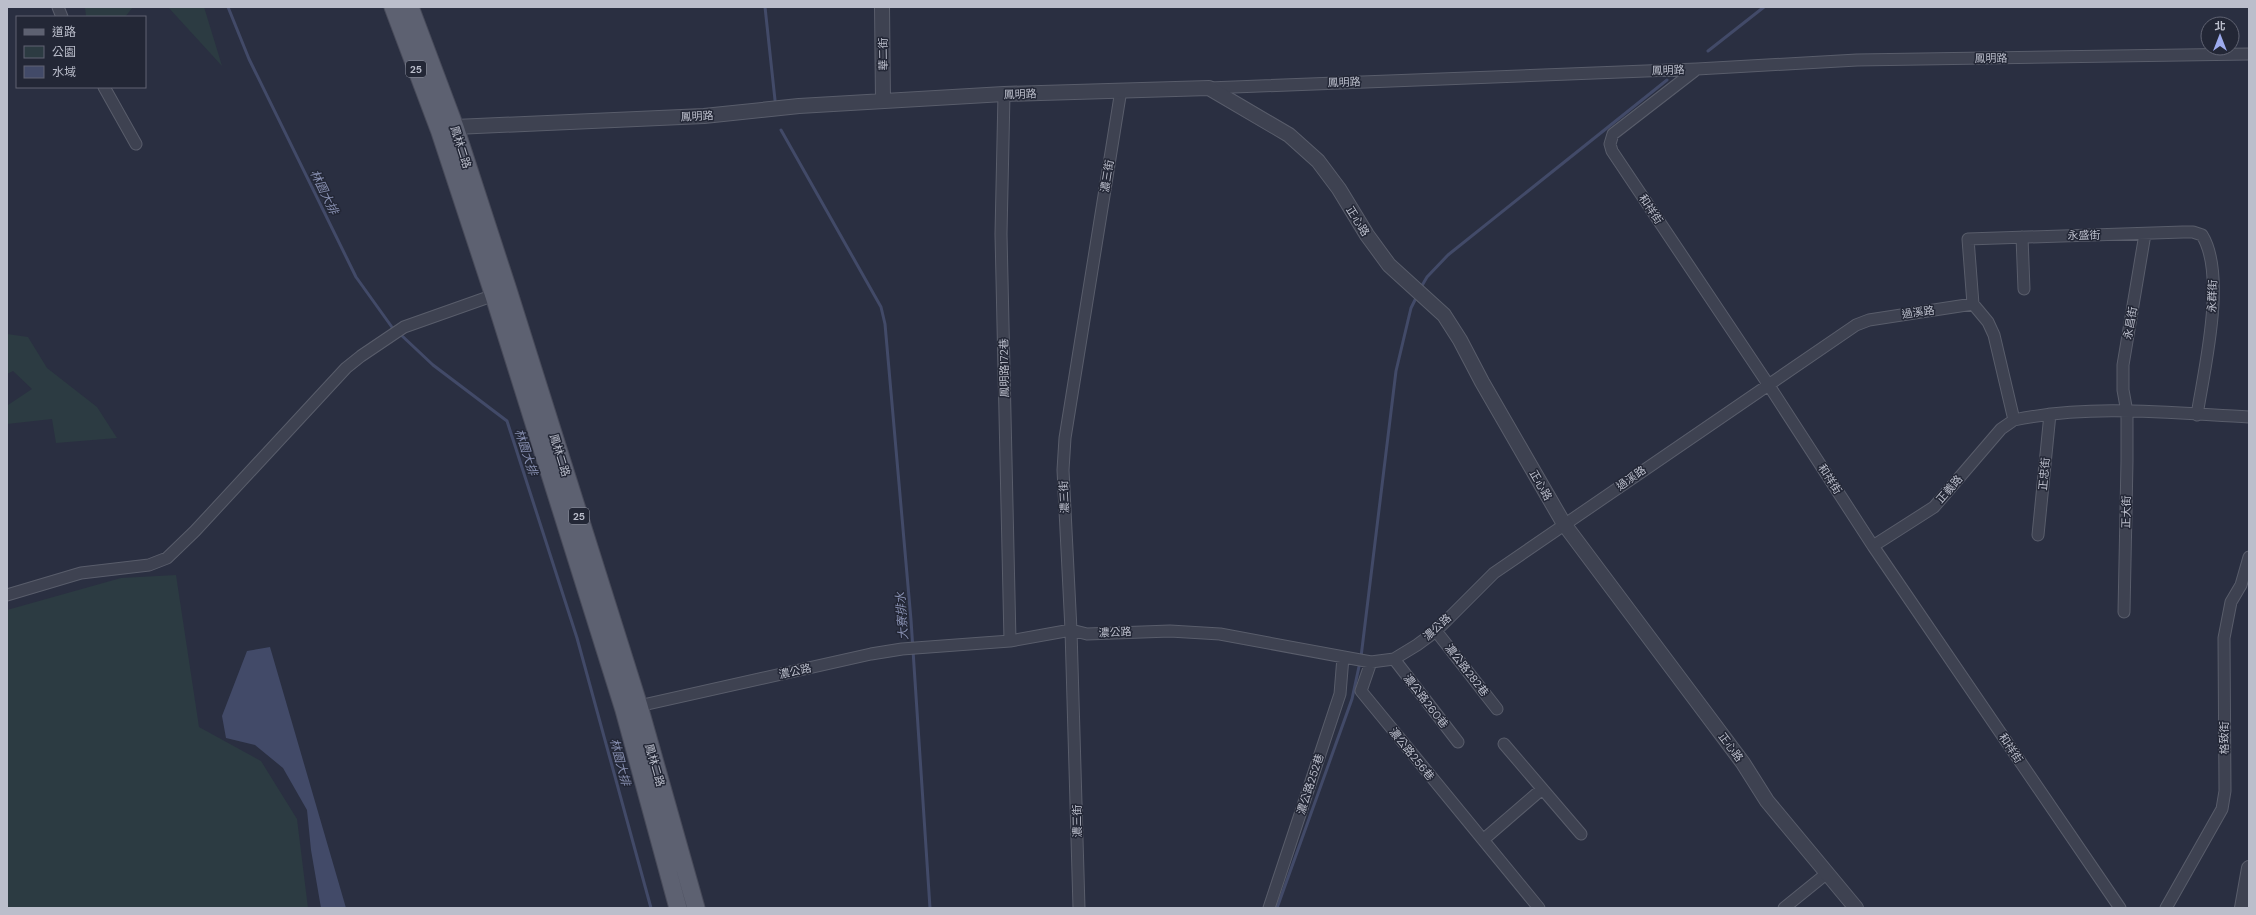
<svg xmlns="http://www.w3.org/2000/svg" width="2256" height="915" font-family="'DM Sans','Noto Sans TC',sans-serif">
<rect width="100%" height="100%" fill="#2a2f41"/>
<path fill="#2c3b42" d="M85,7H133L125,17H86Z
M168,7H204L222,66Z
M7,334L28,337L47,368L97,407L117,438L56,443L52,419L7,424L8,405L32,389L13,371L7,374Z
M176,575L199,727L261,761L297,819L308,908H7V610L121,578Z"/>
<path fill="#424a68" d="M270,647L346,908H321L311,850L307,810L283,768L255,745L226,738L222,716L247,651Z"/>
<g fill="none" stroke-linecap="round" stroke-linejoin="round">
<path stroke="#424a68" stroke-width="3" d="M228,7L249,59L356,277L394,330
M765,7L775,100
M1708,51L1764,7
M781,130L881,307L885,324L911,620L930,908
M1420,289L1427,277L1448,255L1667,80
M399,333L433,365L507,421L577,638L651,908
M1361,657L1396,371L1411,308L1417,296
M1277,908L1352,699L1360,662"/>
<g stroke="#595d6b" stroke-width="13">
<path id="minor" d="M58,7L62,17
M1697,69L1613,134L1610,144L1612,151L1768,384L1873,546L2120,908
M104,87L136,144
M1209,88L1697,69L1857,60L2249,54
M1004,94L1001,234L1010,641
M2022,237L2024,289
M1973,304L1968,239L2183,232H2193L2202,235C2227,275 2204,370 2197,415
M2038,535L2050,414
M1873,546L1934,507L2001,429L2014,420
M7,595L81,573L149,565L167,558L195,531L346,368L361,356L404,327L500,293
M2124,612L2127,461V412L2123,390V365L2145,234
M1436,631L1497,709
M1394,659L1458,742
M1371,662L1361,691L1539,908
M634,707L871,654L902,649L1010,641L1071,630L1087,634L1170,631L1220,634L1371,662L1394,659L1417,645L1436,631L1494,573L1856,325L1869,320L1973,304L1988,322L1994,335L2014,420C2091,404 2171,413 2249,417
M1504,744L1581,834
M1483,840L1542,789
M1079,908L1071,630L1063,470L1065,438L1121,90
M1269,908L1340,694L1343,657
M1784,908L1826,874
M2166,908L2222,809L2225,791L2224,638L2231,602L2241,585L2249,557"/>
</g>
<g stroke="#595d6b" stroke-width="16">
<path id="tertiary" d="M882,7L883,101
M445,130L455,127L704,116L799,106L1004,94L1209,88L1289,135L1318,161L1339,189L1367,235L1389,265L1444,315L1460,340L1482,382L1564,524L1743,763L1767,801L1856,908
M2242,908L2249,868"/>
</g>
<g stroke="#484b5a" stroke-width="19">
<path id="primary" d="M393,7L440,132L494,296L624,710L678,908
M410,7L455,127L508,290L639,706L696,908"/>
</g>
<use href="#minor" stroke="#3e4251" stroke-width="11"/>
<use href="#tertiary" stroke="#3e4251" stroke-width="14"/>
<use href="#primary" stroke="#5d6171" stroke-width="17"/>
</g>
<g text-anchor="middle" stroke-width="3" stroke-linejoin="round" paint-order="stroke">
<g fill="#232736" stroke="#8d919e" stroke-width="1">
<rect x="406" y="61" width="20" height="16" rx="3"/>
<rect x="569" y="508" width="20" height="16" rx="3"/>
</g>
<g font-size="10" font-weight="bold" fill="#bbbecb">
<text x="416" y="73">25</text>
<text x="579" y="520">25</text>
</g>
<g font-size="11" fill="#bbbecb" stroke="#232736">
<text transform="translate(883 54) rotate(-91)" y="4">華二街</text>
<text transform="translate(1991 58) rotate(-1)" y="4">鳳明路</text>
<text transform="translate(1668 70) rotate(-2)" y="4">鳳明路</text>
<text transform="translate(1344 82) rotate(-2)" y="4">鳳明路</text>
<text transform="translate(1020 94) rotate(-2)" y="4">鳳明路</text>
<text transform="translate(697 116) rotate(-3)" y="4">鳳明路</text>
<text transform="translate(461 147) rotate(72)" y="4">鳳林二路</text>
<text transform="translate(1107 176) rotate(-81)" y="4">濃三街</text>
<text transform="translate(1651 209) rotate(56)" y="4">和祥街</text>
<text transform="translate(1358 221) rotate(58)" y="4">正心路</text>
<text transform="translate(2084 235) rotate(-1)" y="4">永盛街</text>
<text transform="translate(2212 296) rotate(-88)" y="4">永群街</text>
<text transform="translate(1918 312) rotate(-8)" y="4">過溪路</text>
<text transform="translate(2130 323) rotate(-80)" y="4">永昌街</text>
<text transform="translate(1004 368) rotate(-91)" y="4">鳳明路172巷</text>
<text transform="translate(560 455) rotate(73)" y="4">鳳林二路</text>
<text transform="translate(2044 474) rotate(-85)" y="4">正忠街</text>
<text transform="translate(1631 478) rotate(-35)" y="4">過溪路</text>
<text transform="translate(1830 479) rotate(57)" y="4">和祥街</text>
<text transform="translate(1541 485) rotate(60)" y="4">正心路</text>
<text transform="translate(1949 489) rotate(-49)" y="4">正義路</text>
<text transform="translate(1064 497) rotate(-93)" y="4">濃三街</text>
<text transform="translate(2126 512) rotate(-89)" y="4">正大街</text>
<text transform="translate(1437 627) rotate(-42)" y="4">濃公路</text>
<text transform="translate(1115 632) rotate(-3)" y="4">濃公路</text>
<text transform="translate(1467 670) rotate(52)" y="4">濃公路282巷</text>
<text transform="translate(795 671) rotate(-13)" y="4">濃公路</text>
<text transform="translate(1426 701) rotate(52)" y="4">濃公路260巷</text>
<text transform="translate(2224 738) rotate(-90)" y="4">格致街</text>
<text transform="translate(1731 747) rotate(53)" y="4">正心路</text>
<text transform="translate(2011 748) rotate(56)" y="4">和祥街</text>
<text transform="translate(1412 754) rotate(51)" y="4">濃公路256巷</text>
<text transform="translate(655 765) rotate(74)" y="4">鳳林二路</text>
<text transform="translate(1310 784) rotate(-72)" y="4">濃公路252巷</text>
<text transform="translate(1077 821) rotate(-91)" y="4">濃三街</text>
</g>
<g font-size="12" font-style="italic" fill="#868eaf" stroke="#232736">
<text transform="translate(324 192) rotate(64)" y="4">林園大排</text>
<text transform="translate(526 452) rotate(72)" y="4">林園大排</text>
<text transform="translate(902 616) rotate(-94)" y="4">大寮排水</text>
<text transform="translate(620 762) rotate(75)" y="4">林園大排</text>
</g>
</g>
<rect width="2256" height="915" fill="none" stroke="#bbbecb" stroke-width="16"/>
<rect x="16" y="16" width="130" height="72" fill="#232736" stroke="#606372"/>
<rect x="24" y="29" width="20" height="6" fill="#5d6171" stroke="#606372"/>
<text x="52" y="36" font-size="12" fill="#bbbecb">道路</text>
<rect x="24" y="46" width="20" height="12" fill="#2c3b42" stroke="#606372"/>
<text x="52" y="56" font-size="12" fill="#bbbecb">公園</text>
<rect x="24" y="66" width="20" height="12" fill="#424a68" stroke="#606372"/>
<text x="52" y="76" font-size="12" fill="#bbbecb">水域</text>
<g transform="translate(2220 36)"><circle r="19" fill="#232736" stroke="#606372"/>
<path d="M0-3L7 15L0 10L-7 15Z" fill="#9dabee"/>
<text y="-6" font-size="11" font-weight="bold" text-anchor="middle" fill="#bbbecb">北</text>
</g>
</svg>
